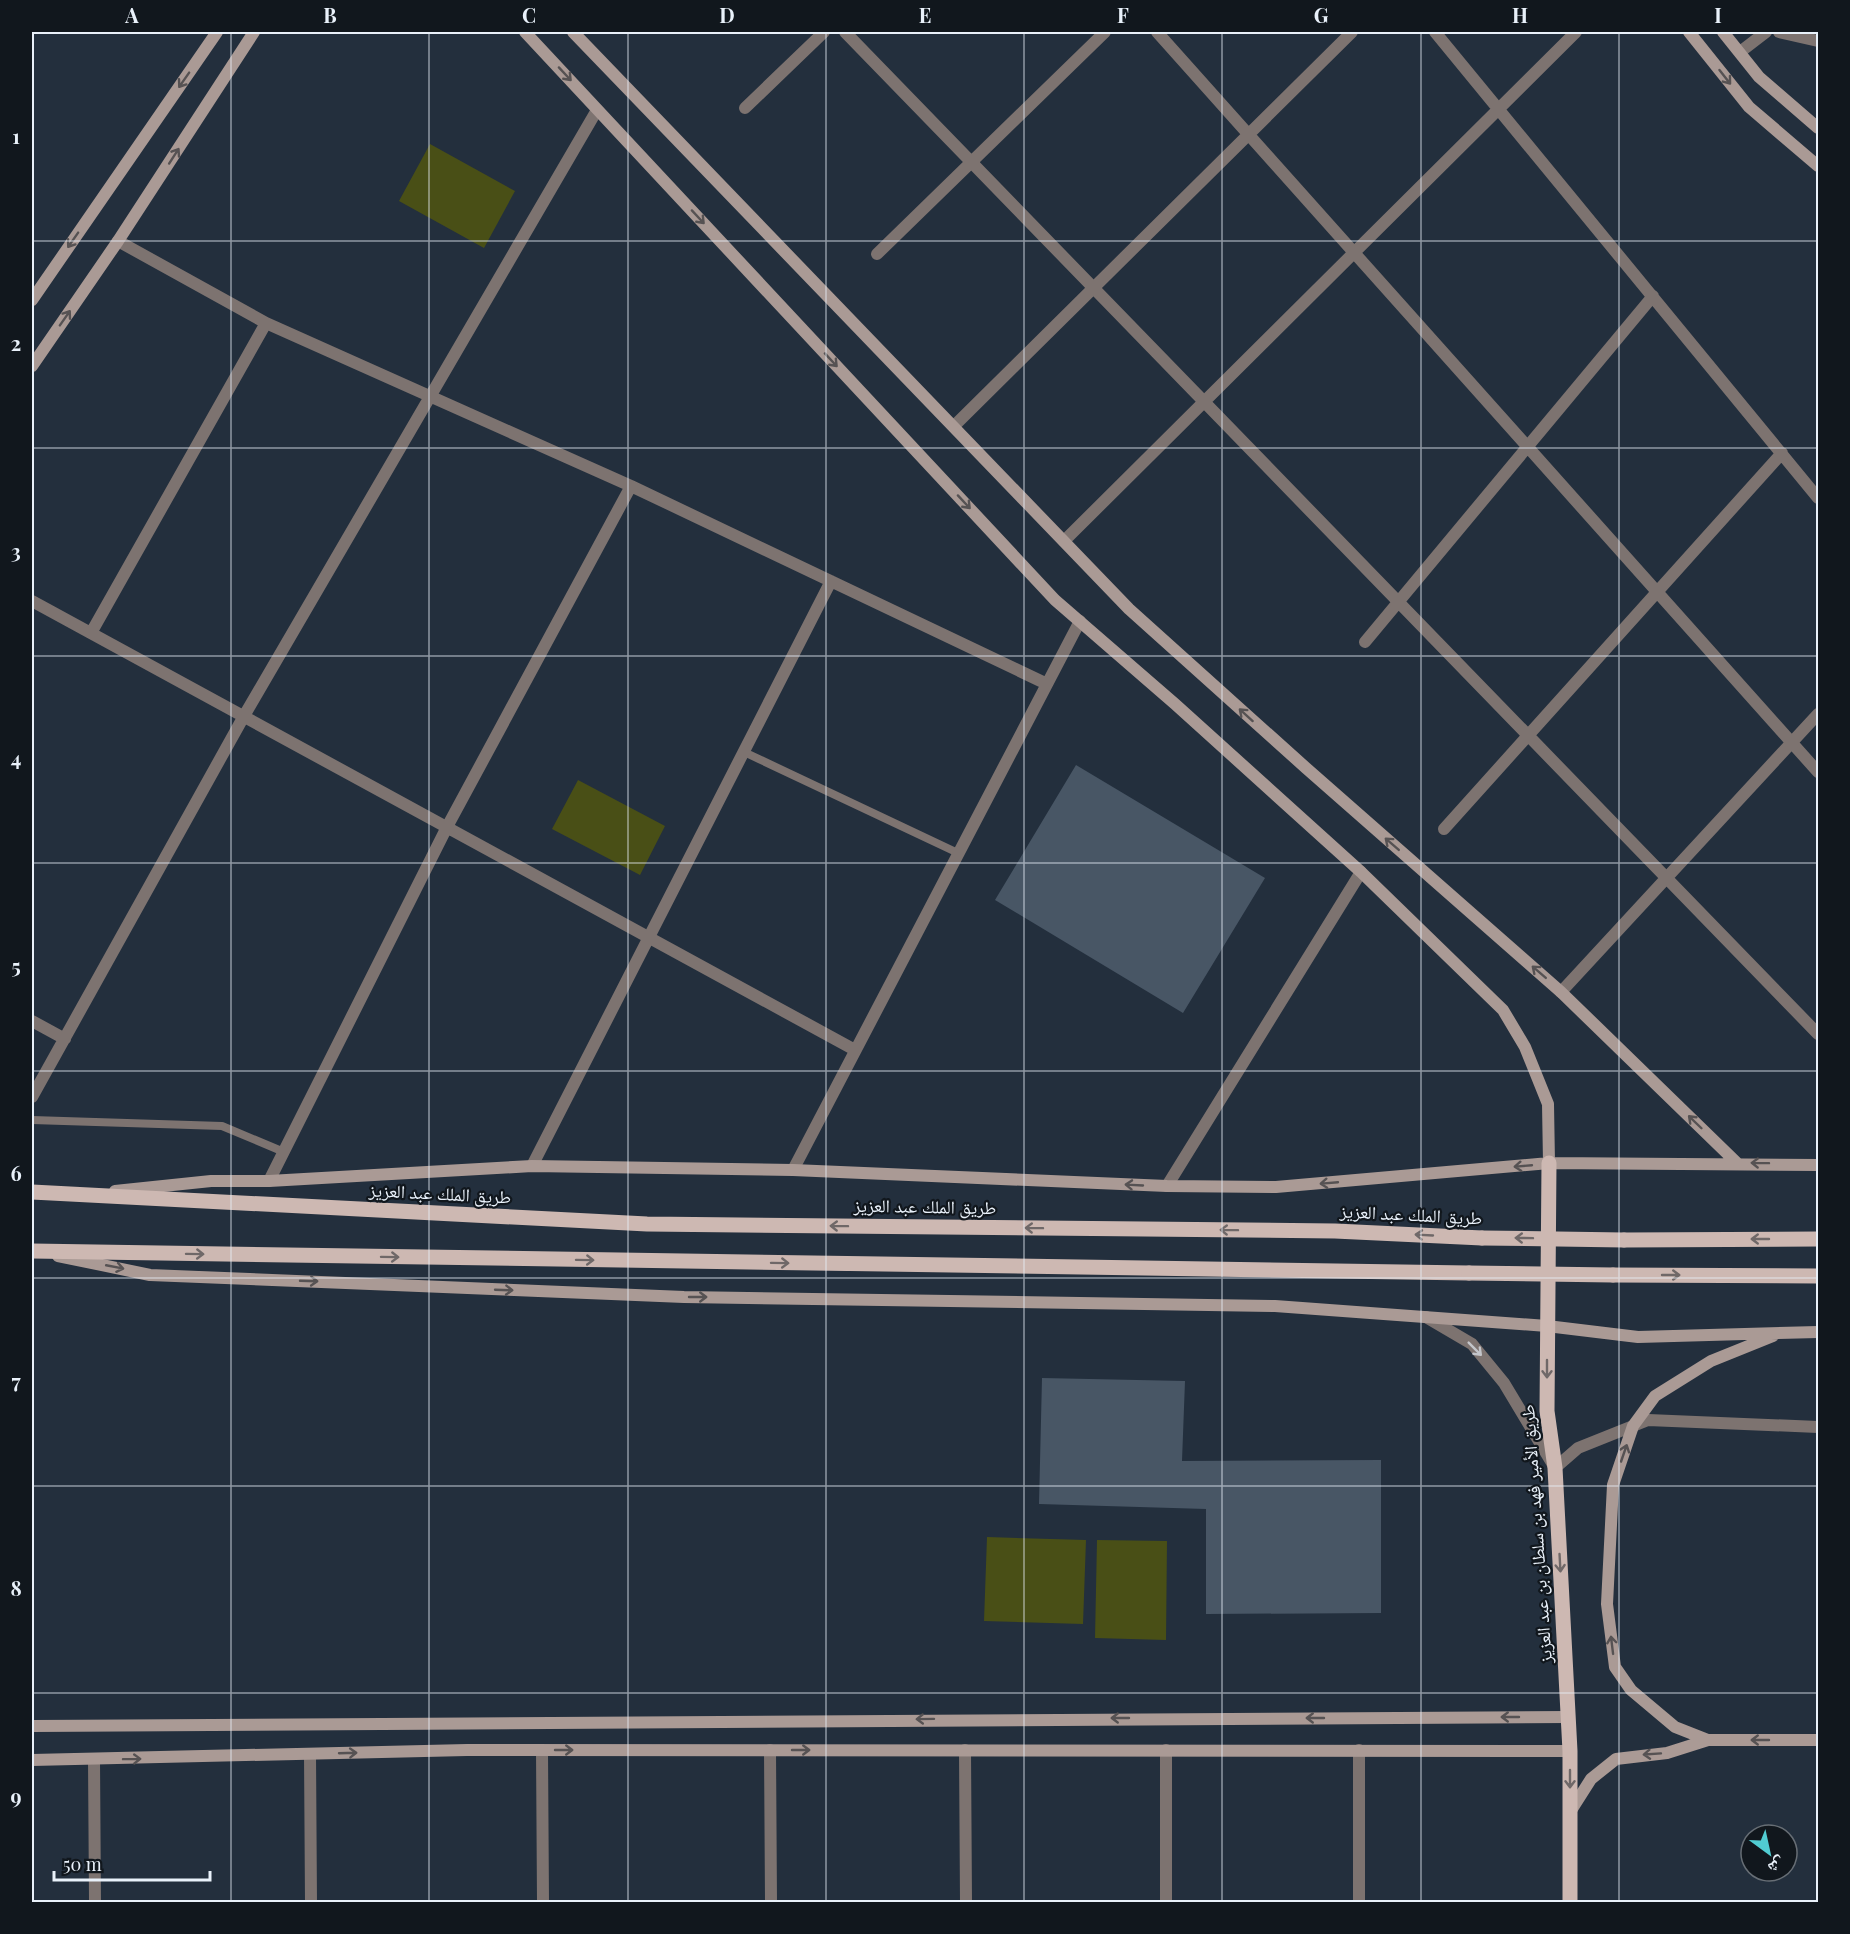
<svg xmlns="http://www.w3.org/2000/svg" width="1850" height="1934" font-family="'Playfair Display','Noto Naskh Arabic',serif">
<rect width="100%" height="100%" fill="#232f3d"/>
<path fill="#494f16" d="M430,144L515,191L484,248L399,201Z
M578,780L665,826L640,875L552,829Z
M987,1537L1086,1540L1083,1624L984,1621Z
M1097,1540L1167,1541L1166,1640L1095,1638Z"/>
<path fill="#485665" d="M1076,765L1265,878L1183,1013L995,900Z
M1042,1378L1185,1381L1182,1461L1381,1460V1613L1206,1614V1509L1039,1504Z"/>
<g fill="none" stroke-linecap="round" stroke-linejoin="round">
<path stroke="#7d7370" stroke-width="8" d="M744,752L958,853
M32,1120L222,1126L284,1152"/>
<path stroke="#7d7370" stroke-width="12" d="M845,32L1818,1034
M1157,32L1818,772
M1435,32L1818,498
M1779,32L1818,41
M1740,52L1766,32
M745,108L824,32
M118,241L266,323L631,486L1047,684
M877,254L1105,32
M954,426L1352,32
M1064,541L1576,32
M32,601L855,1050
M91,633L266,323
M1365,642L1653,296
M1444,829L1782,453
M1561,992L1818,714
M32,1021L65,1039
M32,1097L244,716L597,110
M532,1166L831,581
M793,1170L1080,621
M269,1181L447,827L631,486
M1167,1186L1361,872
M1426,1317L1472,1344L1504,1383L1555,1468L1578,1448L1648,1420L1818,1427
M542,1750L543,1902
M770,1750L771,1902
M965,1750L966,1902
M1166,1750V1902
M1359,1750V1902
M310,1754L311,1902
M94,1760L95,1902"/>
<path stroke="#aa9a95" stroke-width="12" d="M525,32L1055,600L1175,704L1361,872L1503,1010L1525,1047L1548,1104L1549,1163
M573,32L1129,609L1306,768L1561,992L1737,1163
M1689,32L1749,107L1818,166
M1723,32L1759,77L1818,128
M32,300L217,32
M32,366L118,241L254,32
M115,1191L211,1181H269L532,1166L793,1170L1167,1186L1276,1187L1549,1163L1818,1165
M58,1256L150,1275L684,1297L1275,1306L1547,1326L1638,1337L1818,1332
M1773,1336L1711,1361L1655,1396L1633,1426L1613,1485L1607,1604L1615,1667L1631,1690L1675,1727L1708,1740H1818
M32,1726L1568,1717
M32,1760L467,1750L1570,1751
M1570,1812L1591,1779L1616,1759L1667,1753L1708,1740"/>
<path stroke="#cdb8b2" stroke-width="15" d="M1549,1163L1547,1411L1555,1468L1570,1751V1902
M32,1192L647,1224L1335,1231L1482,1238
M1624,1240L1818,1239
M32,1251L1469,1273
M1613,1275L1818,1276"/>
<path stroke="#cdb8b2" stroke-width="15" d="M1482,1238L1624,1240
M1469,1273L1613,1275"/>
</g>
<defs><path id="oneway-shaft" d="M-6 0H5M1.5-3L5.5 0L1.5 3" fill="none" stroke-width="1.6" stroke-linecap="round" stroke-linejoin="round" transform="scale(1.5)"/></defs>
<g stroke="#565253">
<use href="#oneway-shaft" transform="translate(565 74) rotate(47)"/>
<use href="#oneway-shaft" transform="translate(1725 77) rotate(52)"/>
<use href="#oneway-shaft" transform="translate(184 80) rotate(125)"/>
<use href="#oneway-shaft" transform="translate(174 156) rotate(-57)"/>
<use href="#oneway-shaft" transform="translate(698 217) rotate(47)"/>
<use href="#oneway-shaft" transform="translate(73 240) rotate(125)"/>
<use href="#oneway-shaft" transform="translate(65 318) rotate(-55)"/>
<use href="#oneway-shaft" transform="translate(831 360) rotate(47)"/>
<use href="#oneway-shaft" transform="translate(964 502) rotate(47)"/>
<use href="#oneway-shaft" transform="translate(1246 715) rotate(-138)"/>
<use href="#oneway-shaft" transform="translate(1392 844) rotate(-139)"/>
<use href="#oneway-shaft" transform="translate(1539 972) rotate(-139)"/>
<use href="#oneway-shaft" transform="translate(1695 1122) rotate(-136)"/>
<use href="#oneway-shaft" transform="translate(1760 1163) rotate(-179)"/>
<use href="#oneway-shaft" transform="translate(1523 1166) rotate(175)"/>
<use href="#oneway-shaft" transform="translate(1329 1183) rotate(175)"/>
<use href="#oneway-shaft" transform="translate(1134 1185) rotate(-177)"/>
<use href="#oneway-shaft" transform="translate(115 1267) rotate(11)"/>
<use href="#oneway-shaft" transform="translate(309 1281) rotate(2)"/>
<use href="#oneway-shaft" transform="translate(504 1290) rotate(2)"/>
<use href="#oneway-shaft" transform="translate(698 1297)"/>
<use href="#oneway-shaft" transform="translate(1624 1453) rotate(-71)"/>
<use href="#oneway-shaft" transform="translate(1612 1645) rotate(-97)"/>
<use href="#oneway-shaft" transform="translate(1510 1717) rotate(180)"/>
<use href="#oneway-shaft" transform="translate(1120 1718) rotate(180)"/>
<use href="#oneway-shaft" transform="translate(1315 1718) rotate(180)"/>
<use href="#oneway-shaft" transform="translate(925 1719) rotate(179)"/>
<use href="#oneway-shaft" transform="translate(1760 1740) rotate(180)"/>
<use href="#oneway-shaft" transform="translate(564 1750)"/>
<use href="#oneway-shaft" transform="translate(801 1750)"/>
<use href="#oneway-shaft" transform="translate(348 1753) rotate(-2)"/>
<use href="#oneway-shaft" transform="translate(1652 1754) rotate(176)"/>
<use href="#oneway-shaft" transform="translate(132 1759) rotate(-1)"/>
</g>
<g stroke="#6f6868">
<use href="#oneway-shaft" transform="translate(839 1226) rotate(-179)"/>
<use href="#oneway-shaft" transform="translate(1034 1228) rotate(-179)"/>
<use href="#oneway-shaft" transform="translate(1229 1230) rotate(-179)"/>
<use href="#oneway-shaft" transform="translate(1424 1235) rotate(-177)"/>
<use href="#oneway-shaft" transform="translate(1524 1238) rotate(-179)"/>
<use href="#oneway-shaft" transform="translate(1760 1239) rotate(180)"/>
<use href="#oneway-shaft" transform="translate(195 1254) rotate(1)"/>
<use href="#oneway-shaft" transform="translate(390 1257) rotate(1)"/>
<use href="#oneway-shaft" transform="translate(585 1260) rotate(1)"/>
<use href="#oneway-shaft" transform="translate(780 1263) rotate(1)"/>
<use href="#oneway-shaft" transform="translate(1671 1275)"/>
<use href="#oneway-shaft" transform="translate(1547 1369) rotate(90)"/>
<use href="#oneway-shaft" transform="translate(1560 1563) rotate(87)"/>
<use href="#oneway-shaft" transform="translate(1570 1779) rotate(90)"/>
</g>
<use stroke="#c3c5ca" href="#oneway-shaft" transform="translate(1475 1349) rotate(45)"/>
<path fill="none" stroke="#e9f1fa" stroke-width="1.5" stroke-opacity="0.55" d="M231,32V1902M429,32V1902M628,32V1902M826,32V1902M1024,32V1902M1222,32V1902M1421,32V1902M1619,32V1902M32,241H1818M32,448H1818M32,656H1818M32,863H1818M32,1071H1818M32,1278H1818M32,1486H1818M32,1693H1818"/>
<g text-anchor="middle" stroke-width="4.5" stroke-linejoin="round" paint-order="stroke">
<g font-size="18" fill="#e9f1fa" stroke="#11171d">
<text transform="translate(440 1194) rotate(3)" y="6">طريق الملك عبد العزيز</text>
<text transform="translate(925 1207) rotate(1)" y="6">طريق الملك عبد العزيز</text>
<text transform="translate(1411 1215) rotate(3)" y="6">طريق الملك عبد العزيز</text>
<text transform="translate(1537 1534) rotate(-94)" y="6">طريق الأمير فهد بن سلطان بن عبد العزيز</text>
</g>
</g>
<rect width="1850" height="1934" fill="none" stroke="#11171d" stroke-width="66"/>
<g transform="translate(1769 1853) rotate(147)"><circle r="28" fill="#11171d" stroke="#676e75" stroke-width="1.5"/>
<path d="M0-4.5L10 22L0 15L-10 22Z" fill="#51ccd2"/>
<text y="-9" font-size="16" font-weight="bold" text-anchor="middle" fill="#e9f1fa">ش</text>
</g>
<path d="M54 1871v9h156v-9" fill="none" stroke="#e9f1fa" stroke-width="3"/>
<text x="63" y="1871" font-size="18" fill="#e9f1fa" stroke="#11171d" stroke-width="4.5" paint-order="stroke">50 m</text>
<rect x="33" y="33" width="1784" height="1868" fill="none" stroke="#e9f1fa" stroke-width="2"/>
<g font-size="20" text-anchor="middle" font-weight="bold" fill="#e9f1fa">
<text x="132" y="23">A</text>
<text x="330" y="23">B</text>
<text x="529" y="23">C</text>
<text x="727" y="23">D</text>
<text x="925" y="23">E</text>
<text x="1123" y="23">F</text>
<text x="1321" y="23">G</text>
<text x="1520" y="23">H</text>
<text x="1718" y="23">I</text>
<text x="16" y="144">1</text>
<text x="16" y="351">2</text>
<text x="16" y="559">3</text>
<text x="16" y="766">4</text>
<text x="16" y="974">5</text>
<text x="16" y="1181">6</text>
<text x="16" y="1389">7</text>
<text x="16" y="1596">8</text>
<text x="16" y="1804">9</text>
</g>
</svg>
